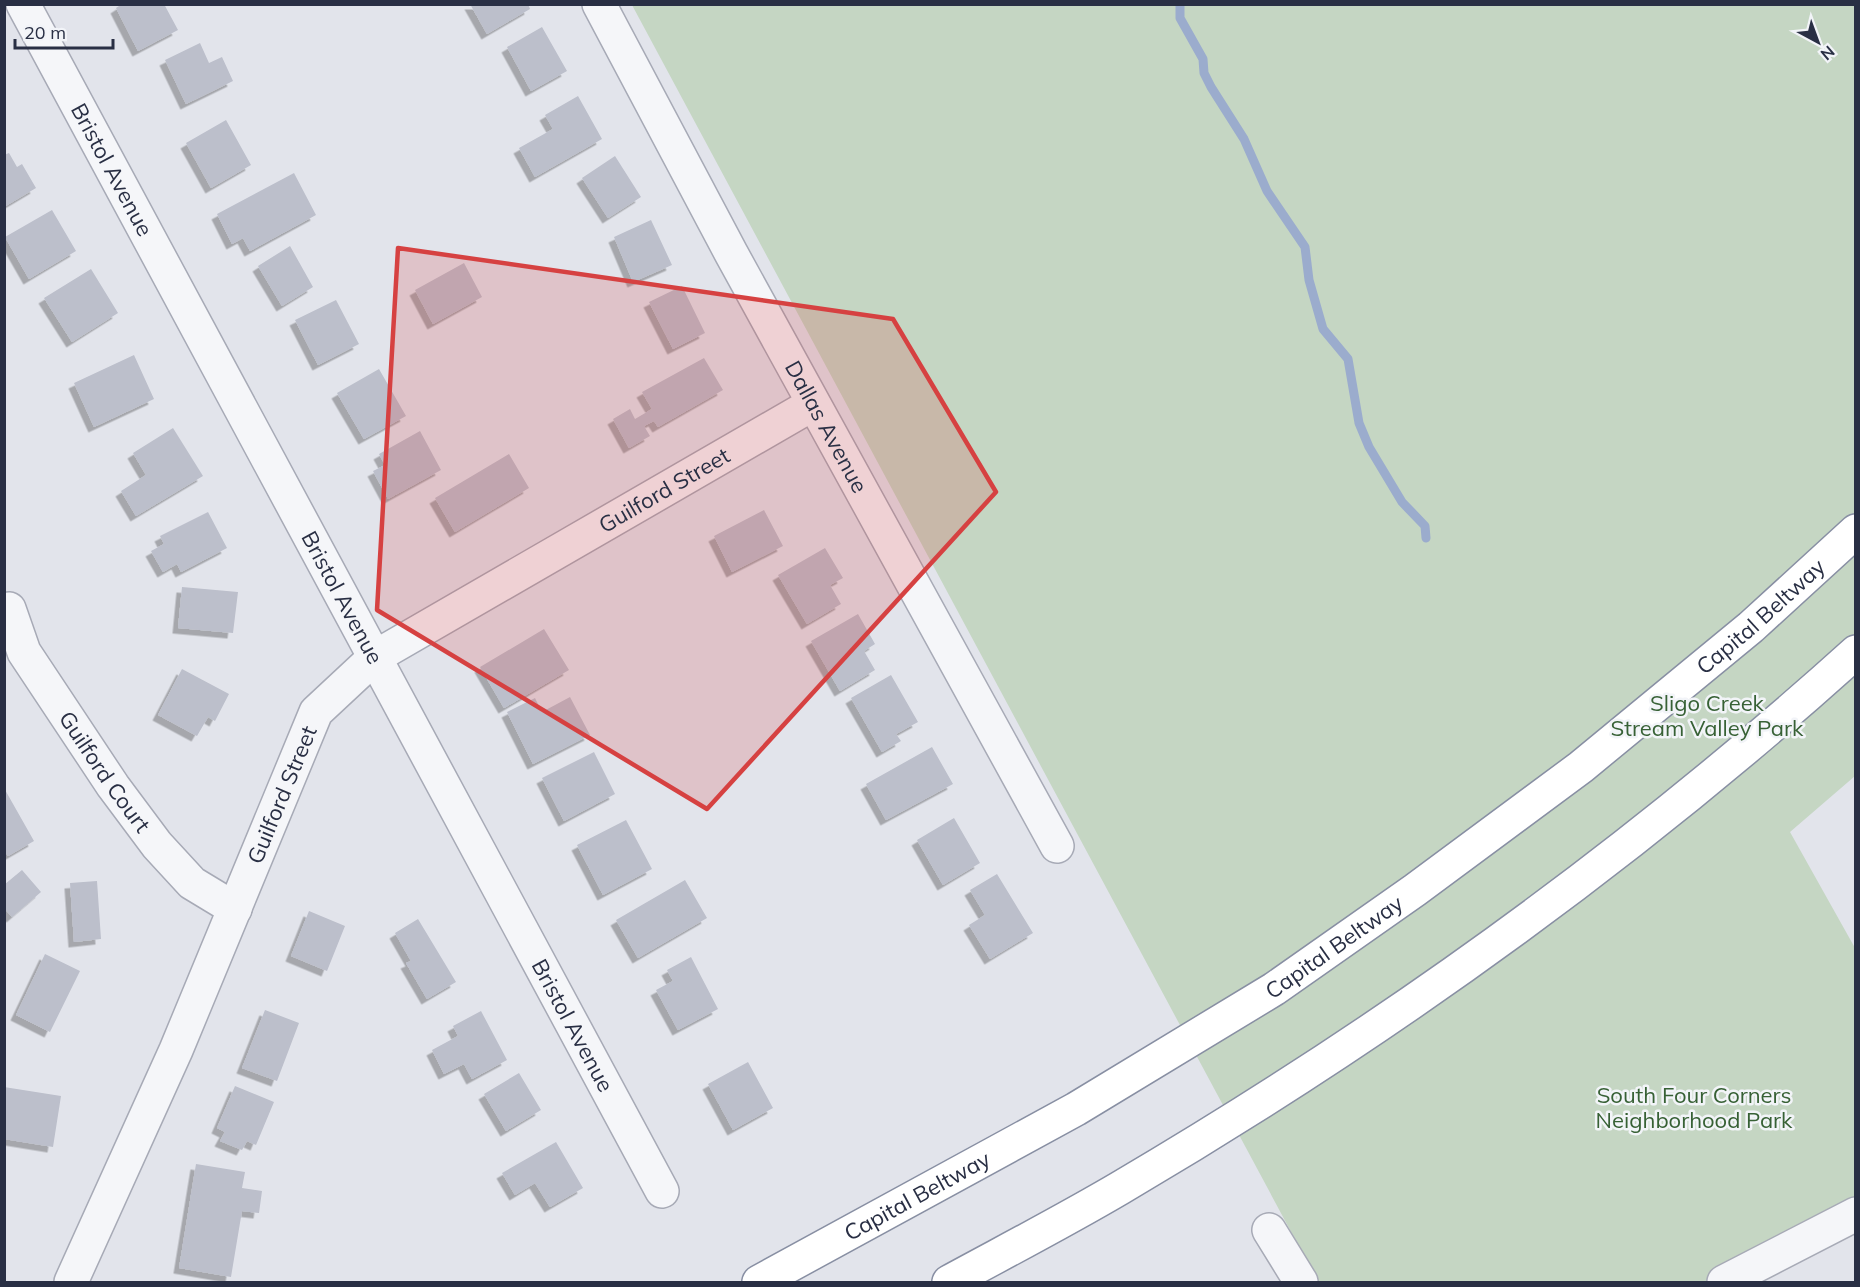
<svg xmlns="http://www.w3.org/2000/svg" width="1860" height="1287" font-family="Mulish,sans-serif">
<defs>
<filter id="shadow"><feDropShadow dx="-5.5" dy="5.5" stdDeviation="0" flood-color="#0004"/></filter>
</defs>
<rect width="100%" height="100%" fill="#e2e4eb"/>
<path fill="#c5d6c3" d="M632,5H1855V776L1790,832L1855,948V1199L1704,1282H1318Z"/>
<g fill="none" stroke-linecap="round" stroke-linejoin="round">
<path stroke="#9baccd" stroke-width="9" d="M1180,4V18L1203,59L1204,73L1211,87L1244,139L1267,191L1305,247L1309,280L1323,329L1348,359L1359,423L1369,447L1402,502L1425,526L1426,538"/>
</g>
<path fill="#bcbfcb" filter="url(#shadow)" d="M122,4H164L178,30L138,51L116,8Z
M470,4H528L530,9L487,34Z
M542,27L567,71L531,91L507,47Z
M200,43L209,63L222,57L233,81L186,104L165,60Z
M578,96L602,139L535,177L519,148L553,129L545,115Z
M226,120L251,165L211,188L186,143Z
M9,153L17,167L22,164L36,188L4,207V155Z
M615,156L641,197L608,218L582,178Z
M294,173L316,215L250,251L243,238L232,244L217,214Z
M52,210L76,251L29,279L5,237Z
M651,220L672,265L633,282L614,237Z
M290,246L313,287L282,306L258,266Z
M464,263L482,297L433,324L415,290Z
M91,269L118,313L72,342L44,298Z
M682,286L705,333L673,349L649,302Z
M336,300L359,344L318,365L295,320Z
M134,355L154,399L94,427L74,383Z
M704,358L723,390L658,427L654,421L644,426L650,436L629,448L613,419L630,409L635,419L652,409L642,392Z
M379,369L406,416L364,439L337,393Z
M173,428L203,476L136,516L121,491L146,475L133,453Z
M420,431L441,470L388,499L373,471L385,465L379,454Z
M509,454L529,488L455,532L435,498Z
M764,510L783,546L732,572L714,536Z
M208,512L227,548L181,572L177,564L163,572L151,551L164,544L160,536Z
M825,548L843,578L830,585L841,604L807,624L778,575Z
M182,587L238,592L233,633L178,628Z
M858,614L875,644L864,651L875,670L840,691L811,641Z
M544,629L569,670L504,708L480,667Z
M182,669L229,694L215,721L208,717L197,736L158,715Z
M891,675L918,722L896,734L901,741L882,752L851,698Z
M570,697L590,735L533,764L507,712L535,698L542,712Z
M932,747L953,784L886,820L866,784Z
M594,752L615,794L564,821L542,778Z
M4,788L34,841L8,856L4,850Z
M954,818L980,863L943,885L917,840Z
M626,820L652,869L603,895L577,845Z
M22,870L41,892L12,917L4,908V885Z
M997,874L1033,933L990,959L969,925L985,915L970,890Z
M685,880L707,918L638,958L616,920Z
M97,881L101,939L74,942L70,883Z
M309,911L345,926L327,971L291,956Z
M418,919L456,982L427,999L406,963L411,961L395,933Z
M45,954L80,971L50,1032L16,1015Z
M691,957L718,1009L678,1030L656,990L673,981L667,970Z
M265,1010L299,1023L277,1081L242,1068Z
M481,1011L507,1060L472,1079L464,1064L444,1074L432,1050L458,1036L453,1026Z
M748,1062L773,1108L733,1130L708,1084Z
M519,1073L541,1110L506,1131L484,1094Z
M235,1086L274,1102L256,1145L247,1141L242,1150L220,1141L225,1132L217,1128Z
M4,1087L61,1096L53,1147L4,1139Z
M556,1142L583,1188L550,1207L535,1183L515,1195L502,1173Z
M196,1164L245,1172L242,1188L262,1191L259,1213L242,1211L231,1277L179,1268Z"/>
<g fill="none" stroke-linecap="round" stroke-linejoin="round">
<g stroke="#a7aab6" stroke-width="36">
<g id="minor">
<path id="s1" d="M23,4L662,1191"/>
<path id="s2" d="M599,4L731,253L1057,846"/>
<path id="s3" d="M9,609L24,652L113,786L157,845L192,883L235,909"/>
<path d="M1269,1230L1301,1282"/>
<path id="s4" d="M71,1282L176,1050L316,712L375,657L813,404"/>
<path d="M1724,1282L1856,1214"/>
</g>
</g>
<g stroke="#888fa3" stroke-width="36">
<g id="highway">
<path id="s5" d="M759,1282L1076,1109L1274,989L1415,890L1581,767L1751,627L1856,531"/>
<path d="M949,1282C1006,1251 1064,1221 1120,1188C1382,1034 1630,856 1856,652"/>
</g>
</g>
<use href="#minor" stroke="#f5f6f9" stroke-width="33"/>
<use href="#highway" stroke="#fff" stroke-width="33"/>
</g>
<path fill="#d64141" fill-opacity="0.2" stroke="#d64141" stroke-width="4.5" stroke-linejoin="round" d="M398,248L893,319L996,492L707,809L377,610Z"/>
<g text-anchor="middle" stroke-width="5" stroke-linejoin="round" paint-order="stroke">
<g font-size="22" fill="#292f44" stroke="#f2f4f8">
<text dy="8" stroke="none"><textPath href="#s1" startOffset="188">Bristol Avenue</textPath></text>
<text dy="8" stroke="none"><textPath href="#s2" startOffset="480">Dallas Avenue</textPath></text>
<text dy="8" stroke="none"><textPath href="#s4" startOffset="1035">Guilford Street</textPath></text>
<text dy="8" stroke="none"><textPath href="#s1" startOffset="674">Bristol Avenue</textPath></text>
<text dy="8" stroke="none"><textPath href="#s5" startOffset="1206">Capital Beltway</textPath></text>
<text dy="8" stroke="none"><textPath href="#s3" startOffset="190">Guilford Court</textPath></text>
<text dy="8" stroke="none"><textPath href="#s4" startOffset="531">Guilford Street</textPath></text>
<text dy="8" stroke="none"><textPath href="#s5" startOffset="666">Capital Beltway</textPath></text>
<text dy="8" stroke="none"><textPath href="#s1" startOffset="1160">Bristol Avenue</textPath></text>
<text dy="8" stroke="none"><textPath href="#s5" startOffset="180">Capital Beltway</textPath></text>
</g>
<g font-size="22" fill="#376135" stroke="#f2f4f8">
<text x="1707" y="711">Sligo Creek<tspan x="1707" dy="25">Stream Valley Park</tspan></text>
<text x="1694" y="1103">South Four Corners<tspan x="1694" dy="25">Neighborhood Park</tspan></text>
</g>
</g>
<rect width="1860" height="1287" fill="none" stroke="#292f44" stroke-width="12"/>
<g transform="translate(1818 42) rotate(139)" stroke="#f2f4f8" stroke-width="4.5" paint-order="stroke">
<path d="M0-4.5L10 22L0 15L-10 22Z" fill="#292f44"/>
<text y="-9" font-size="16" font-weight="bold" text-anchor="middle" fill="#292f44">N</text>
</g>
<path d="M15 39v9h98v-9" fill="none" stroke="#292f44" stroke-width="3"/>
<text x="24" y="39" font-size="18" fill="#292f44" stroke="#f2f4f8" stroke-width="4.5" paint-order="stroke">20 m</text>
</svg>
